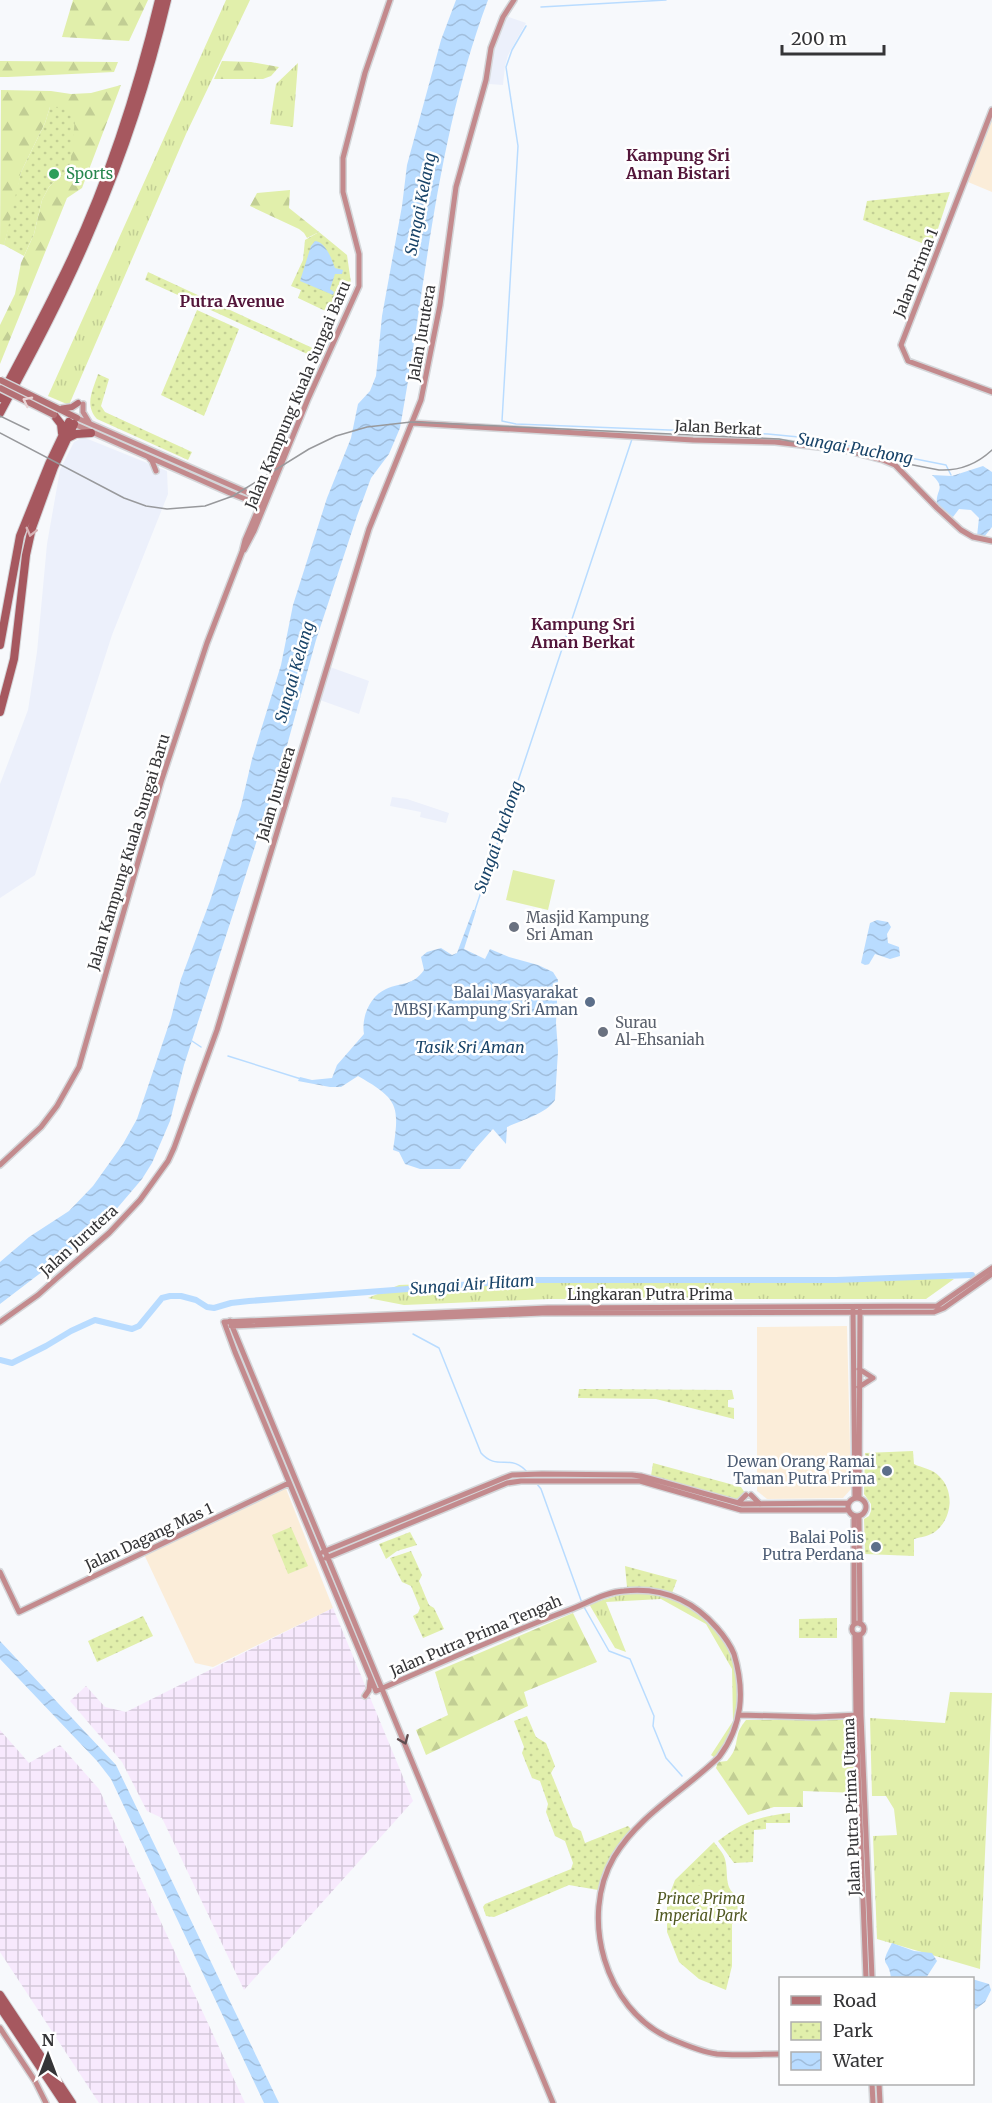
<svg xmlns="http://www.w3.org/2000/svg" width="992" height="2103" font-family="Merriweather,serif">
<defs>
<pattern id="industrial-grid" width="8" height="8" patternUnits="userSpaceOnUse" patternTransform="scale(1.5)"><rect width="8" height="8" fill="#f7e9fd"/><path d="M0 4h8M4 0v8" fill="none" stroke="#d4c8d9"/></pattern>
<pattern id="grass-tufts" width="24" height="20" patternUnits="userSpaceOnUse" patternTransform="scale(1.5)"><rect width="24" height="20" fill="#e1efab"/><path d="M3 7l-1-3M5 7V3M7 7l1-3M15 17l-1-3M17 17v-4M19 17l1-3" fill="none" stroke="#c2ce94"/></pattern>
<pattern id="forest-firs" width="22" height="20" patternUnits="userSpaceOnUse" patternTransform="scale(1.5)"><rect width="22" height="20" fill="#e1efab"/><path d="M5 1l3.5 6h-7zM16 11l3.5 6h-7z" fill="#c2ce94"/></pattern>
<pattern id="park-dots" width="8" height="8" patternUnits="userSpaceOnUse" patternTransform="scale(1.5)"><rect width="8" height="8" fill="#e1efab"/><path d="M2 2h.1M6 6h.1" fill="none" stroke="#c2ce94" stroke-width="1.8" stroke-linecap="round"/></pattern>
<pattern id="water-waves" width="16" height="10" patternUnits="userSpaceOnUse" patternTransform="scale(1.5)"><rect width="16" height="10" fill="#b9dcff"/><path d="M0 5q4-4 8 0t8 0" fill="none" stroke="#a0bddb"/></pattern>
</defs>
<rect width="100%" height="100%" fill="#f7f9fc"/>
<path fill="#fbedd9" d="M992,119V192L968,182Z
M847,1326L851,1489L843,1498L767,1499L757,1491V1327Z
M283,1481L333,1608L213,1667L195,1663L142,1550Z"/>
<path fill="url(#industrial-grid)" d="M333,1608L413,1801L244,1990L162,1818L147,1811L122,1762L70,1701L86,1686L105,1707L126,1712Z
M0,1730L29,1763L60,1745L99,1789L245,2103H99L0,1952Z"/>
<path fill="#ecf0fb" d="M506,16L526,23L508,55L505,66L503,85L489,84L494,44Z
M83,437L167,471L168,494L112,635L35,875L0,898V784L28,710L37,652L47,544L60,470L74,442Z
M330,667L369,681L359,714L320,700Z
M392,797L407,799L449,813L446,823L420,817L421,812L390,806Z"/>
<path fill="url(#grass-tufts)" d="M226,0H250L186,134L69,405L48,396Z
M298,63L293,127L270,124L276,84Z
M811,1277L954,1279L926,1299H549L404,1305L368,1298L399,1285L548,1279Z
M630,1592C652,1593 672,1595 692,1606C697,1609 701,1614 706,1618C735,1647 747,1686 735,1727C731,1738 721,1749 715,1758L711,1755L733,1721L732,1669L706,1624L661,1599L606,1602L626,1652L615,1648L589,1604Z
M950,1692L992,1693L980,1969L877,1939L873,1836L897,1835L894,1809L886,1796H872L870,1718L945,1723Z"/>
<path fill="url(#forest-firs)" d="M73,0H148L129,41L62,37Z
M0,61L118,62L114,72L8,77H0Z
M222,61L251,62L279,67L271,76L263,79H214Z
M121,85L82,188L67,198L0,364V325L15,294L21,263L34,234L42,200L49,187L70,167L50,107L45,123L21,172L15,204L4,245L0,244L1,90L51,91L71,94L91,93Z
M290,190L289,208L319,232L307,238L304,233L299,229L250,206L257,193Z
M573,1613L597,1662L524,1692L528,1706L426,1755L416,1730L448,1715L435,1672Z
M746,1720H854L858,1793L803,1791V1807H774L748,1815L716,1768L718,1762L727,1761C737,1749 735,1746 738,1734C739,1729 743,1724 746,1720Z"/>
<path fill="url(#park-dots)" d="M50,107L72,110L75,119L70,167L49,187L42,200L34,234L24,256L4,245L21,172L45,123Z
M950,192L932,247L863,220L867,201Z
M319,232L347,255L351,283L336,316L298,298L301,290L291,286L303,260L305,240Z
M148,272L319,351L316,358L145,280Z
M197,310L239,329L204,416L161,395Z
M98,374L109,379L101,406L105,412L192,452L188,460L97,419C84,405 93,390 98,374Z
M579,1389L732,1390L734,1399L728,1400V1407L734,1408V1419L656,1399L578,1398Z
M913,1451L914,1464C922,1468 933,1469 939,1476C955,1491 952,1518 936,1531C930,1536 921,1537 914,1539V1556L865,1554L864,1519L869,1516L871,1511V1504L864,1494L865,1453Z
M653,1463L741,1487L745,1493L738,1501L651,1476Z
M291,1527L308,1566L288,1574L272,1535Z
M410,1532L417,1545L397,1551L386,1559L379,1544Z
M411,1551L422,1575L419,1581L429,1605L434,1608L444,1629L423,1638L413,1616L418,1613L420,1608L411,1586L402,1582L390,1558Z
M625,1566L677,1580L672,1593L652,1588L627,1587Z
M143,1616L153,1636L97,1662L88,1641Z
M837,1618V1638H799V1619Z
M527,1716L536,1737L546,1743L555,1766L551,1773L573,1827L581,1831L585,1843L628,1826L631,1829L604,1869L598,1890L569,1885L494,1917L486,1916L483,1907L485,1904L571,1869L573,1863L565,1841L555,1836L546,1812L548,1804L540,1781L532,1778L522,1753L524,1747L514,1721Z
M790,1813V1823H766V1829L754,1830L753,1862L734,1863L718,1841C742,1822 760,1816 790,1813Z
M714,1842C718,1848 723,1852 725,1859C729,1873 723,1889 738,1896L737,1920L732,1924V1966L726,1990L699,1979L679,1962L667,1932V1901L675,1880Z"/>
<path fill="#e1efab" d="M513,870L555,880L548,910L506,900Z
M715,1885V1932L692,1931L693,1886Z"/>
<path fill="url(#water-waves)" d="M456,0H488C436,138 426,285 400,428L389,454L371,478L357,516L316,640L283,760L184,1065L170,1121L152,1163L142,1179L102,1226L0,1304V1262L29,1237L69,1211L93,1186L123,1144L137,1119L171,1018L181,979L210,901L241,806L252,759L281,665L293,605L327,498L351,438L358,404L370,391L376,376L382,316L402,206L407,165L441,40Z
M315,241C326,242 332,260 335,268L343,270L342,274H335L330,289L334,292L333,295L300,281L311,246Z
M983,466L992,472V527L984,537L977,536L979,518L971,510L959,509L953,517L937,505C935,489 947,489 932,475L952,476Z
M473,910L476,911L464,949L485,959L490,949L509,957L538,965L553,972L558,980L556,1023L558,1051L555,1100C546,1114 522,1120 507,1127L506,1144L493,1129L476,1148L460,1169H420L405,1164L399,1152L393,1150C400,1105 398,1099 358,1076L341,1087H330L298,1081L300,1077L312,1080L332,1078L337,1065L364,1034C361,1017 370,996 386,989C402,982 413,986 424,970L421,957L427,952L441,948L452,955L457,953Z
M877,920L888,922L891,927L887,934L888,943L899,947L900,956L890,959L875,954L869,964L865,965L861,963L870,923Z
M0,1641L116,1765L279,2103H264L111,1779L97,1761L0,1659Z
M892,1943L914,1951L932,1953L937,1961L926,1978H891C889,1957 878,1969 892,1943Z
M972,1979L989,1984L991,1990L985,2002L973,2011Z"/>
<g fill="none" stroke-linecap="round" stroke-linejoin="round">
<path stroke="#b9dcff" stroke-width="1.5" d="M541,7L666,0
M526,26L512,50L506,67L518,146L502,421L516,424L768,434L809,438L946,465L951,475
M474,913L632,439
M192,1041L201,1047
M228,1056L301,1079
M413,1334L439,1348L481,1453C498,1472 511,1452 528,1473
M537,1484L541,1489L582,1603
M584,1607L609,1651L630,1659L654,1716L653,1726L666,1758L682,1776"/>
<path stroke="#b9dcff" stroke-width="6" d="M0,1360L12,1363L46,1346L71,1331L95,1320L132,1329L139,1326L162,1298L170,1296H181L196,1300L207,1307L214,1308L231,1303L249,1301L527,1280H836L972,1275"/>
<g stroke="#d4d6d9" stroke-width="8">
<path id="secondary" d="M992,110L901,345L908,361L992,392
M83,404V412L89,422
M77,418L253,495L262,502
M412,423L693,440L775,442L845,450L883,460L895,465L937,508L961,530L973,537L992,541
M74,424L230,493L253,502H262
M148,457L152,461L156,471
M250,492L261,493L269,484L286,445
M244,550L254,531L308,399L359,286V254L343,192V158L365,73L390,0
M0,1165L41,1127L57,1106L79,1067L161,782L207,643L242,552L245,540L269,484
M853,1310L855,1497
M230,1321L553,2103
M0,1322L38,1295L56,1279L109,1233L140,1200L168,1161L174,1148L217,1030L369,529L421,400L440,305L456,187L486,80L491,48L503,17L514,0
M231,1326L542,1313L934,1312L944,1308L992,1274
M859,1387L873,1378L859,1369
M751,1495L760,1504
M859,1497L860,1311
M848 1507a9 9 0 1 1 18 0a9 9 0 1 1-18 0Z
M738,1503L746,1495
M854,1516V1624
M859,1516L860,1624
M323,1552L504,1478L512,1475L542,1474L632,1475L641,1476L742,1504L848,1503
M326,1558L507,1483L521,1481H640L741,1510H848
M0,1572L19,1612L289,1483
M852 1629a6 6 0 1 1 12 0a6 6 0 1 1-12 0Z
M855,1635L856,1716L866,1978
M860,1635L861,1715L872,1978
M365,1696L369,1690L370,1681
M740,1715L815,1717L859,1715
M0,2028L35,2081L46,2103
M780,2054C760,2054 737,2056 717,2054C701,2052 683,2044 669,2038C605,2009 579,1917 614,1857C639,1815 684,1791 719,1757C743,1725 745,1691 734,1654C730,1644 724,1636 717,1628C692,1599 662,1587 624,1591C605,1592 586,1604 569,1610C503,1635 439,1663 376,1691L235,1352L224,1322L548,1308L937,1306L992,1268
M872,2084L873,2103
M879,2084L880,2103"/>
</g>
<g stroke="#d4d6d9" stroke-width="9">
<path id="primary" d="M59,409L72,407L78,403
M59,409L77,418"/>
</g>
<g stroke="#d4d6d9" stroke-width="10">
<path id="highway" d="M0,398C19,361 39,325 57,288C102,200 136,96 159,0
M0,413C33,352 66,290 93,225C124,153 149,76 167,0
M54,415L61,424L62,433
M68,438L76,434L91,433
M0,645L20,536L49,464L69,422
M0,712L14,659L26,555L32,528L54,467L74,424
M0,1995L72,2103
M0,2007L64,2103"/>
</g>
<use href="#secondary" stroke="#c38a8d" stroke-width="5"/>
<use href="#primary" stroke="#b47074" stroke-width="6"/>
<use href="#highway" stroke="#a6585f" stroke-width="8"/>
<path stroke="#98999c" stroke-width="1.5" d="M0,416L29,430
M0,433L124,498L146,506L167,509L205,506L233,496L309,449L336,436L367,427L411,422L779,439L939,470C959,471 977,464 992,450"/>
<g stroke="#d4d6d9" stroke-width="9" stroke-linecap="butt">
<path id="primary-bridge" d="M0,380L59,409
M0,388L54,415"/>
</g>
<use href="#primary-bridge" stroke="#b47074" stroke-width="6"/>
</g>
<defs><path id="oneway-chevron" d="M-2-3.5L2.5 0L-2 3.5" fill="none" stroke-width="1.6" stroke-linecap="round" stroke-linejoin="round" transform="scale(1.5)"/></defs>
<use stroke="#e8d4d5" href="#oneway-chevron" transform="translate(27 401) rotate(-153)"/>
<use stroke="#d7b4b7" href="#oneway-chevron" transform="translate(31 532) rotate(104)"/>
<use stroke="#604e51" href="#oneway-chevron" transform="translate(404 1740) rotate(67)"/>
<circle fill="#2e9e5b" stroke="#fff" stroke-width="2" cx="54" cy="174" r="6"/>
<g fill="#6b7280" stroke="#fff" stroke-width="2">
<circle cx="514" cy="927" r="6"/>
<circle cx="603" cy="1032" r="6"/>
</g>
<g fill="#5c6f8a" stroke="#fff" stroke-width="2">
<circle cx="590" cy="1002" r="6"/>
<circle cx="887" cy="1471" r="6"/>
<circle cx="876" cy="1547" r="6"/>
</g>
<g text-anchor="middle" stroke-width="5" stroke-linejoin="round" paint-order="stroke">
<g font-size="15" fill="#27864d" stroke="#fff" text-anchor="start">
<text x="66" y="179">Sports</text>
</g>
<g font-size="15" fill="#353537" stroke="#fff">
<text transform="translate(916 273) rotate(-68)" y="5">Jalan Prima 1</text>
<text transform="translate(422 333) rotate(-80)" y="5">Jalan Jurutera</text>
<text transform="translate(298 395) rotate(-67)" y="5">Jalan Kampung Kuala Sungai Baru</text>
<text transform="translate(718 428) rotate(3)" y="5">Jalan Berkat</text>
<text transform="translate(276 794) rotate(-73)" y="5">Jalan Jurutera</text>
<text transform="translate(129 852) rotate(-73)" y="5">Jalan Kampung Kuala Sungai Baru</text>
<text transform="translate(79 1241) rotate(-42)" y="5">Jalan Jurutera</text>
<text x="650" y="1300">Lingkaran Putra Prima</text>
<text transform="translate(149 1537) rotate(-25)" y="5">Jalan Dagang Mas 1</text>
<text transform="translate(476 1636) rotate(-23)" y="5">Jalan Putra Prima Tengah</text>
<text transform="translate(852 1807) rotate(-92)" y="5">Jalan Putra Prima Utama</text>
</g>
<g font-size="15" fill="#5b616d" stroke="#fff" text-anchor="start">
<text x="526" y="923">Masjid Kampung<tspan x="526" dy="17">Sri Aman</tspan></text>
<text x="615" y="1028">Surau<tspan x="615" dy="17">Al-Ehsaniah</tspan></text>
</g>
<g font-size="15" fill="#4e5e75" stroke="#fff" text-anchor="end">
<text x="578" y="998">Balai Masyarakat<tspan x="578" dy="17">MBSJ Kampung Sri Aman</tspan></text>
<text x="875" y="1467">Dewan Orang Ramai<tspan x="875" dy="17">Taman Putra Prima</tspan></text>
<text x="864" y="1543">Balai Polis<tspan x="864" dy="17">Putra Perdana</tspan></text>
</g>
<g font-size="15" font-style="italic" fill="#515922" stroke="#fff">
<text x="701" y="1904">Prince Prima<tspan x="701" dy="17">Imperial Park</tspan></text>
</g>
<g font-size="16" font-weight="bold" fill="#53163a" stroke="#fff">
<text x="678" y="161">Kampung Sri<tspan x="678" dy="18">Aman Bistari</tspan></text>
<text x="232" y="307">Putra Avenue</text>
<text x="583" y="630">Kampung Sri<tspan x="583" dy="18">Aman Berkat</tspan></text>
</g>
<g font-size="16" font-style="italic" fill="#194469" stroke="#fff">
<text transform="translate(420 204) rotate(-79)" y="6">Sungai Kelang</text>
<text transform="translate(855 448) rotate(10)" y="6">Sungai Puchong</text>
<text transform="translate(294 672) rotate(-74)" y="6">Sungai Kelang</text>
<text transform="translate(498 837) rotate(-71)" y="6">Sungai Puchong</text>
<text x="470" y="1053">Tasik Sri Aman</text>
<text transform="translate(472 1284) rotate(-4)" y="6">Sungai Air Hitam</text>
</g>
</g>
<rect x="779" y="1977" width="195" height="108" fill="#ffffff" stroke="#aeaeaf" stroke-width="1.5"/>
<rect x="791" y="1996" width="30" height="9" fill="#b47074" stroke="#aeaeaf" stroke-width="1.5"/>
<text x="833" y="2007" font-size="18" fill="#353537">Road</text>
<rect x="791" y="2022" width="30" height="18" fill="url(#park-dots)" stroke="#aeaeaf" stroke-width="1.5"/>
<text x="833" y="2037" font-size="18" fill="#353537">Park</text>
<rect x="791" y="2052" width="30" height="18" fill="url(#water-waves)" stroke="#aeaeaf" stroke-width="1.5"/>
<text x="833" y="2067" font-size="18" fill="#353537">Water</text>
<g transform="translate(48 2055)" stroke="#ffffff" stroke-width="4.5" paint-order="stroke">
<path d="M0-4.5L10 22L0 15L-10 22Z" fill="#353537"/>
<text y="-9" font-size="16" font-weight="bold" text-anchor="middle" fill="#353537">N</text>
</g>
<path d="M782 45v9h102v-9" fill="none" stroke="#353537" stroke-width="3"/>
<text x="791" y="45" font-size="18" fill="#353537" stroke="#ffffff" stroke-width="4.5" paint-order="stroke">200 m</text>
</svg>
